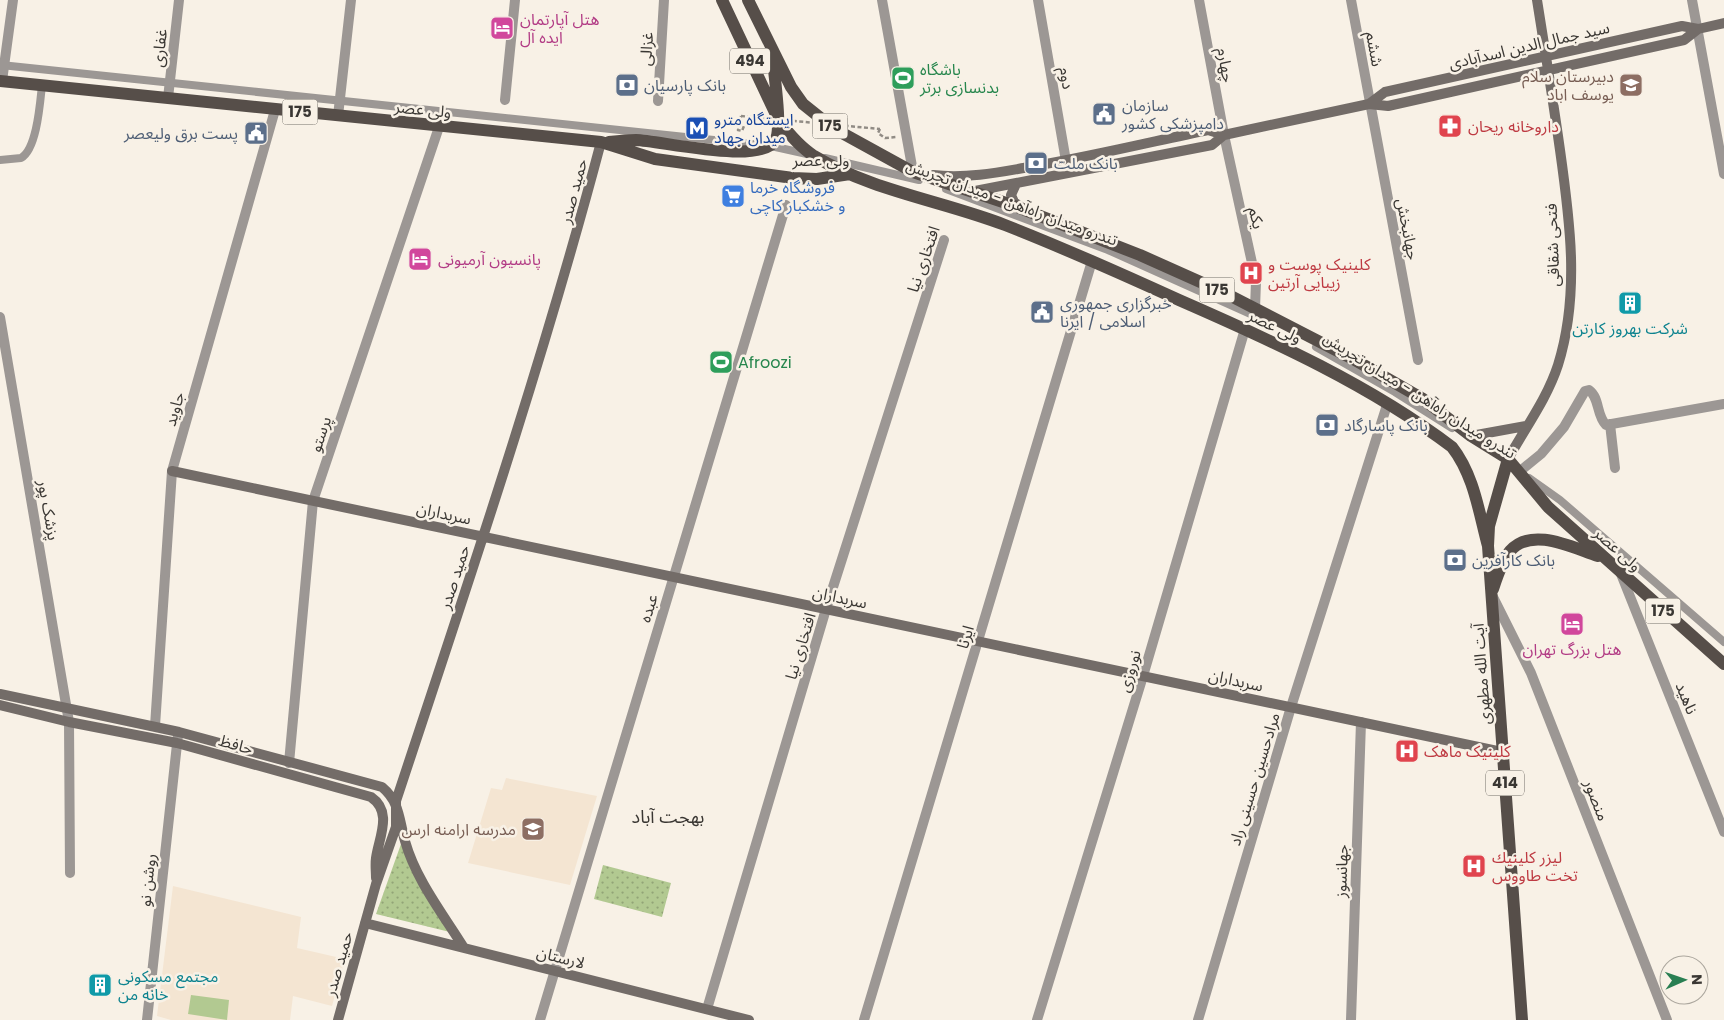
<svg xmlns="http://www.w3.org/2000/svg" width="1724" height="1020" font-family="Poppins,'Noto Sans Arabic',sans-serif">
<defs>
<pattern id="park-dots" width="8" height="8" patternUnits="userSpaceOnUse" patternTransform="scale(1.25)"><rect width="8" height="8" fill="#b2c991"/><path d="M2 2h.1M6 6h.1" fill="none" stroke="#92a477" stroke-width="1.8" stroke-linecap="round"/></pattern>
</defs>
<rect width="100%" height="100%" fill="#f8f1e6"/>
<path fill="#f4e5d2" d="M506,778L597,796L570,885L468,863L491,788L502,790Z
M173,886L301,917L297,948L345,959L332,1006L293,996L290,1020H171L157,1016Z"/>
<path fill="url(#park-dots)" d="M401,844L454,933L376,914Z
M603,865L671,883L662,917L594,899Z"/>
<path fill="#b2c991" d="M191,995L229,1000L227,1020L188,1014Z"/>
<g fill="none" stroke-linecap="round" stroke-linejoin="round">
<path stroke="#918c85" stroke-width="2.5" stroke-dasharray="4 2.5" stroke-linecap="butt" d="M741,116L738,130L742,131L744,126
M880,129L878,133L885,138L896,137"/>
<path stroke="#9c9794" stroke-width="8" d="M1,65L771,146L807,154
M825,158L919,180
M0,160L21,158C37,149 40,103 42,85
M946,189L1108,250L1264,320
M1316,347L1395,392L1452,428
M1529,478L1560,500L1724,642"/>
<path stroke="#9c9794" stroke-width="10" d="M882,0L913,172
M1038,0L1066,161
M1199,0L1224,135L1256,281L1255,309
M1351,0L1418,360
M1692,0L1724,174
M2,81L13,0
M168,98L179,0
M505,100L515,0
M658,101L664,0
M338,116L351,0
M0,317L69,722L70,873
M1610,424L1615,468
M1519,472L1541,454L1564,427L1585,391L1589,390C1600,398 1596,415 1606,425L1724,404
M1621,574L1724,832
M1493,597L1531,673L1667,1020
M155,726L172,471L275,110
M289,763L313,501L439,127
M707,1009L826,609L944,240
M147,1020L178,735
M540,1020L786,205
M864,1020L1092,261
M1037,1020L1143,676L1245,329
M1198,1020L1291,707L1387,405
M1351,1020L1361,722"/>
<path stroke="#736c68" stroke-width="10" d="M1369,104L1385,92L1682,26L1698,29L1724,23
M933,175C967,179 1001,172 1035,166C1093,156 1151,142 1208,130L1224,135
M1016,184L1011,195L1014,202L1021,207
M975,191L1212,145L1224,135L1369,104L1388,106L1684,40L1698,29
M1471,436L1526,426
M1508,459C1525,428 1547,399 1558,365C1580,295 1570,221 1560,150C1553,100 1545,50 1537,0
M172,471L1502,752
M0,694L179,732L382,787C400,802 399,820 405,841C416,880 443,914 464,948
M0,705L69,722L177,743L371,797C393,812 379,837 376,858C375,865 376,871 376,878
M365,923L749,1020
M338,1020L376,884L396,827V801C468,583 542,365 601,142"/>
<path stroke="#564e49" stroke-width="12" d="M722,0L779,121C789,134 800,147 814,156C872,191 943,201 1005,225C1064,248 1122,274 1179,300C1273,341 1370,385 1452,447C1474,475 1479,513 1488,546
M748,0L791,87L803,104L833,128L913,172L1012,205L1140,255L1225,293L1355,360L1423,399L1471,436L1508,459L1548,507L1724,664
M0,81L601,142L655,159L793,178L817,179L850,174
M609,142C618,141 627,140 636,140C662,141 764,166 776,139C782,125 774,76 773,59
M1508,459L1489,526L1488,546L1522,1020
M1493,589C1497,577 1502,561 1510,551C1532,526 1573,548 1598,556"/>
<path stroke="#918c85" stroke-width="2.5" stroke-dasharray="4 2.5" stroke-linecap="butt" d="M741,116L880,129"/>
</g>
<defs>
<g id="hotel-square" transform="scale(1.25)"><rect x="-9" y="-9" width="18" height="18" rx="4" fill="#d1479c" stroke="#f8f1e6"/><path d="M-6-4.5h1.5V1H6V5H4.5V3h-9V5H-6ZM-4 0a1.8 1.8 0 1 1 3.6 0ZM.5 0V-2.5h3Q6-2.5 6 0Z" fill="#fff"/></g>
<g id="stadium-square" transform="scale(1.25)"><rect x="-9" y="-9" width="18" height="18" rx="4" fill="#2e9e5b" stroke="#f8f1e6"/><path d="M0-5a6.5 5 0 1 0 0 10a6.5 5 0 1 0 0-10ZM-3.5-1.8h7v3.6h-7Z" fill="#fff"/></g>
<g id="bank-square" transform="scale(1.25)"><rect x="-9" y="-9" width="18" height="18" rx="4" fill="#5c6f8a" stroke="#f8f1e6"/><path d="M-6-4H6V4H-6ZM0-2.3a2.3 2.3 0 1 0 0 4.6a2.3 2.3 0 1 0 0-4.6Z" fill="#fff"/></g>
<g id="school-square" transform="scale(1.25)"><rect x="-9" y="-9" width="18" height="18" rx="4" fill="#8d6e63" stroke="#f8f1e6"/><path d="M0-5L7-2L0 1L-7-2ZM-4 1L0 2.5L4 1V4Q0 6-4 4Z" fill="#fff"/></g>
<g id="civic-square" transform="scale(1.25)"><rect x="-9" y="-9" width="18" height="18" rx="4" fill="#5c6f8a" stroke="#f8f1e6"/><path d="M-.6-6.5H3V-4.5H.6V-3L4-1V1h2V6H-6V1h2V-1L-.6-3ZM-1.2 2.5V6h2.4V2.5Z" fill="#fff"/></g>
<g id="pharmacy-square" transform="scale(1.25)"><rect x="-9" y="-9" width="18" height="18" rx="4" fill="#e0444e" stroke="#f8f1e6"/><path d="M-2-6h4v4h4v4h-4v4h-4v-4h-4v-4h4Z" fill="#fff"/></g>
<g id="metro-square" transform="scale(1.25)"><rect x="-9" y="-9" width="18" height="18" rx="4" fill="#1a4fb4" stroke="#f8f1e6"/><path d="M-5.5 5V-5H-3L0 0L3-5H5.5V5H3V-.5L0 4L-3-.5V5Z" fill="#fff"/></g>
<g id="supermarket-square" transform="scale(1.25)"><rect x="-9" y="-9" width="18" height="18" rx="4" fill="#3f7fe0" stroke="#f8f1e6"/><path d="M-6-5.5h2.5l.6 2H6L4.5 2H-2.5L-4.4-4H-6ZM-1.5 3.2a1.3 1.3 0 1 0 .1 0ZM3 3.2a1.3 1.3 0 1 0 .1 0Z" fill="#fff"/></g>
<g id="hospital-square" transform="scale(1.25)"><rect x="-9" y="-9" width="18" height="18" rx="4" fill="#e0444e" stroke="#f8f1e6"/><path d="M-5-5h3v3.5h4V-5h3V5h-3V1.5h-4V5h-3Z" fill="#fff"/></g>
<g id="building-square" transform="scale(1.25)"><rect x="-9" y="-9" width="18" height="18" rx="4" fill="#0f9aa8" stroke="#f8f1e6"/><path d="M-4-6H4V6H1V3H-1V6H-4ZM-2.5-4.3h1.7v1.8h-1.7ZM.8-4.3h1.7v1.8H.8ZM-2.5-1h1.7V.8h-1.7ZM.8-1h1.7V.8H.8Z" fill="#fff"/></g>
</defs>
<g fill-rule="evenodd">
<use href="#hotel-square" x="502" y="28"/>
<use href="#stadium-square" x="903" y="78"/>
<use href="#bank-square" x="627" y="85"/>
<use href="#school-square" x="1631" y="85"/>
<use href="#civic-square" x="1104" y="114"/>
<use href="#pharmacy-square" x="1450" y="126"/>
<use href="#metro-square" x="697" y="128"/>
<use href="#civic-square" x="256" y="133"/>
<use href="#bank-square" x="1036" y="163"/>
<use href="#supermarket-square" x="733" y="196"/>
<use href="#hotel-square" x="420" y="259"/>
<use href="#hospital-square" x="1251" y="273"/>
<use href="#building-square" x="1630" y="303"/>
<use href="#civic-square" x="1042" y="312"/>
<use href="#stadium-square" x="721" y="362"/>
<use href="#bank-square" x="1327" y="425"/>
<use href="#bank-square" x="1455" y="560"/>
<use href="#hotel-square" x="1572" y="624"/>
<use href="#hospital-square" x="1407" y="751"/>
<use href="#school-square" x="533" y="829"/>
<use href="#hospital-square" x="1474" y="866"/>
<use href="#building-square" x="100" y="985"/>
</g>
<g text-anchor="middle" stroke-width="5" stroke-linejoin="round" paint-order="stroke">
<g fill="#f8f1e6" stroke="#736f69" stroke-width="1">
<rect x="730" y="48.5" width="40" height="25" rx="4"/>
<rect x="282.5" y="99.5" width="35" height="25" rx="4"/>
<rect x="812.5" y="113.5" width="35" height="25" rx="4"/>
<rect x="1199.5" y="277.5" width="35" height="25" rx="4"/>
<rect x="1645.5" y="598.5" width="35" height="25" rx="4"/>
<rect x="1486" y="770.5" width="38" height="25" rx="4"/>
</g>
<g font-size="15" font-weight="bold" fill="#3a3733">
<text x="750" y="66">494</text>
<text x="300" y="117">175</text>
<text x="830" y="131">175</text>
<text x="1217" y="295">175</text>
<text x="1663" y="616">175</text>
<text x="1505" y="788">414</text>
</g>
<g font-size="16" fill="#b23c85" stroke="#f8f1e6" text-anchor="start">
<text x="520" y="25">هتل آپارتمان<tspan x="520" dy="18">ایده آل</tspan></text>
<text x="438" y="265">پانسیون آرمیونی</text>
<text x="1572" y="655" text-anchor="middle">هتل بزرگ تهران</text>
</g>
<g font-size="16" fill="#3a3733" stroke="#f8f1e6">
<text transform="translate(1529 45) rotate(-13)" y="6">سید جمال الدین اسدآبادی</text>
<text transform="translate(159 48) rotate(-84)" y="6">غفاری</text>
<text transform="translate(646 49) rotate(-86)" y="6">غزالی</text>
<text transform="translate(1375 49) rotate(80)" y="6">ششم</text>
<text transform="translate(1226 65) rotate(80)" y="6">چهارم</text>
<text transform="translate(1067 78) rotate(80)" y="6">دوم</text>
<text transform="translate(423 109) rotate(6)" y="6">ولی عصر</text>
<text x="821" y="166">ولی عصر</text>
<text transform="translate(573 191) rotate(-75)" y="6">حمید صدر</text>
<text transform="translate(1012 202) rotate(20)" y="6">تندرو میدان راه‌آهن - میدان تجریش</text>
<text transform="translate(1257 218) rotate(78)" y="6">یکم</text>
<text transform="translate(1408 229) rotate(79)" y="6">جهانبخش</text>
<text transform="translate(1552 245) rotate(-92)" y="6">فتحی شقاقی</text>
<text transform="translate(923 259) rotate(-71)" y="6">افتخاری نیا</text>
<text transform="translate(1275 326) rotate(26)" y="6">ولی عصر</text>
<text transform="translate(1420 395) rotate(32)" y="6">تندرو میدان راه‌آهن - میدان تجریش</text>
<text transform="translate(174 409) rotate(-74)" y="6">جاوید</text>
<text transform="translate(320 434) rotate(-71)" y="6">پرستو</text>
<text transform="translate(49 510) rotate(80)" y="6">پزشک پور</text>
<text transform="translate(444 513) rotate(12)" y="6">سربداران</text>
<text transform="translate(1618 549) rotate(42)" y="6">ولی عصر</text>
<text transform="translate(454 577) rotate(-72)" y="6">حمید صدر</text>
<text transform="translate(840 597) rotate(12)" y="6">سربداران</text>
<text transform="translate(648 608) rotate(-73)" y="6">عبده</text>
<text transform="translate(965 637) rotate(-73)" y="6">ايرنا</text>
<text transform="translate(800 646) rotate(-73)" y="6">افتخاری نیا</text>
<text transform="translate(1129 671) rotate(-73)" y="6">نوروزی</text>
<text transform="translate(1481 674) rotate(-94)" y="6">آیت الله مطهری</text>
<text transform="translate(1236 680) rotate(12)" y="6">سربداران</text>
<text transform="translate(1687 698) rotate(68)" y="6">ناهید</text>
<text transform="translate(236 744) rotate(16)" y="6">حافظ</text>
<text transform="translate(1254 779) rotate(-73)" y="6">مرادحسین حسینی راد</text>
<text transform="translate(1597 800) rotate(69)" y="6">منصور</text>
<text transform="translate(1341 871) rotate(-88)" y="6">جهانسوز</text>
<text transform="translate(147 880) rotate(-84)" y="6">روشن نو</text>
<text transform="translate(561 957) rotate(14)" y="6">لارستان</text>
<text transform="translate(338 964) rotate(-74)" y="6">حمید صدر</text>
</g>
<g font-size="16" fill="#27864d" stroke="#f8f1e6" text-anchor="start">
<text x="920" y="75">باشگاه<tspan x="920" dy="18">بدنسازی برتر</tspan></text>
<text x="738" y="368">Afroozi</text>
</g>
<g font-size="16" fill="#785e54" stroke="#f8f1e6" text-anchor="end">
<text x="1614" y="82">دبیرستان سلام<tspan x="1614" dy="18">یوسف اباد</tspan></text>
<text x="516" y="835">مدرسه ارامنه ارس</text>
</g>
<g font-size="16" fill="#4e5e75" stroke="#f8f1e6" text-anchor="start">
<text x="644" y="91">بانک پارسیان</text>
<text x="1122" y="111">سازمان<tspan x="1122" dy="18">دامپزشکی کشور</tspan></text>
<text x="238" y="139" text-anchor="end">پست برق ولیعصر</text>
<text x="1054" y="169">بانک ملت</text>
<text x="1060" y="309">خبرگزاری جمهوری<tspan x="1060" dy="18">اسلامی / ایرنا</tspan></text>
<text x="1344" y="431">بانک پاسارگاد</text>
<text x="1472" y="566">بانک کارآفرین</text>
</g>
<g font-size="16" fill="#164399" stroke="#f8f1e6" text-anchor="start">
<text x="714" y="125">ایستگاه مترو<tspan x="714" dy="18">میدان جهاد</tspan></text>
</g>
<g font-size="16" fill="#be3a42" stroke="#f8f1e6" text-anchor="start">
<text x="1468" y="132">داروخانه ریحان</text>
<text x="1268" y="270">کلینیک پوست و<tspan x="1268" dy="18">زیبایی آرتین</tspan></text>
<text x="1424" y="757">کلینیک ماهک</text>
<text x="1492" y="863">ليزر كلينيك<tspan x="1492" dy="18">تخت طاووس</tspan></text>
</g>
<g font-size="16" fill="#366cbe" stroke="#f8f1e6" text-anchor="start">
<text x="750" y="193">فروشگاه خرما<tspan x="750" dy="18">و خشکبار کاچی</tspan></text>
</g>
<g font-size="16" fill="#0d838f" stroke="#f8f1e6">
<text x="1630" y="334">شرکت بهروز کارتن</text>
<text x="118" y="982" text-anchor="start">مجتمع مسکونی<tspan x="118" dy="18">خانه من</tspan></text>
</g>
<g font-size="18" fill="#3a3733" stroke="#f8f1e6">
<text x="668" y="823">بهجت آباد</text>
</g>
</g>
<g transform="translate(1684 980) rotate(88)"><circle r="24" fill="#f8f1e6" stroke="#aca79e"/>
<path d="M0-4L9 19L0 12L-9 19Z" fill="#297f52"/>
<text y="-8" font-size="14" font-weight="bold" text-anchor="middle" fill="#3a3733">N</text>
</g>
</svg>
